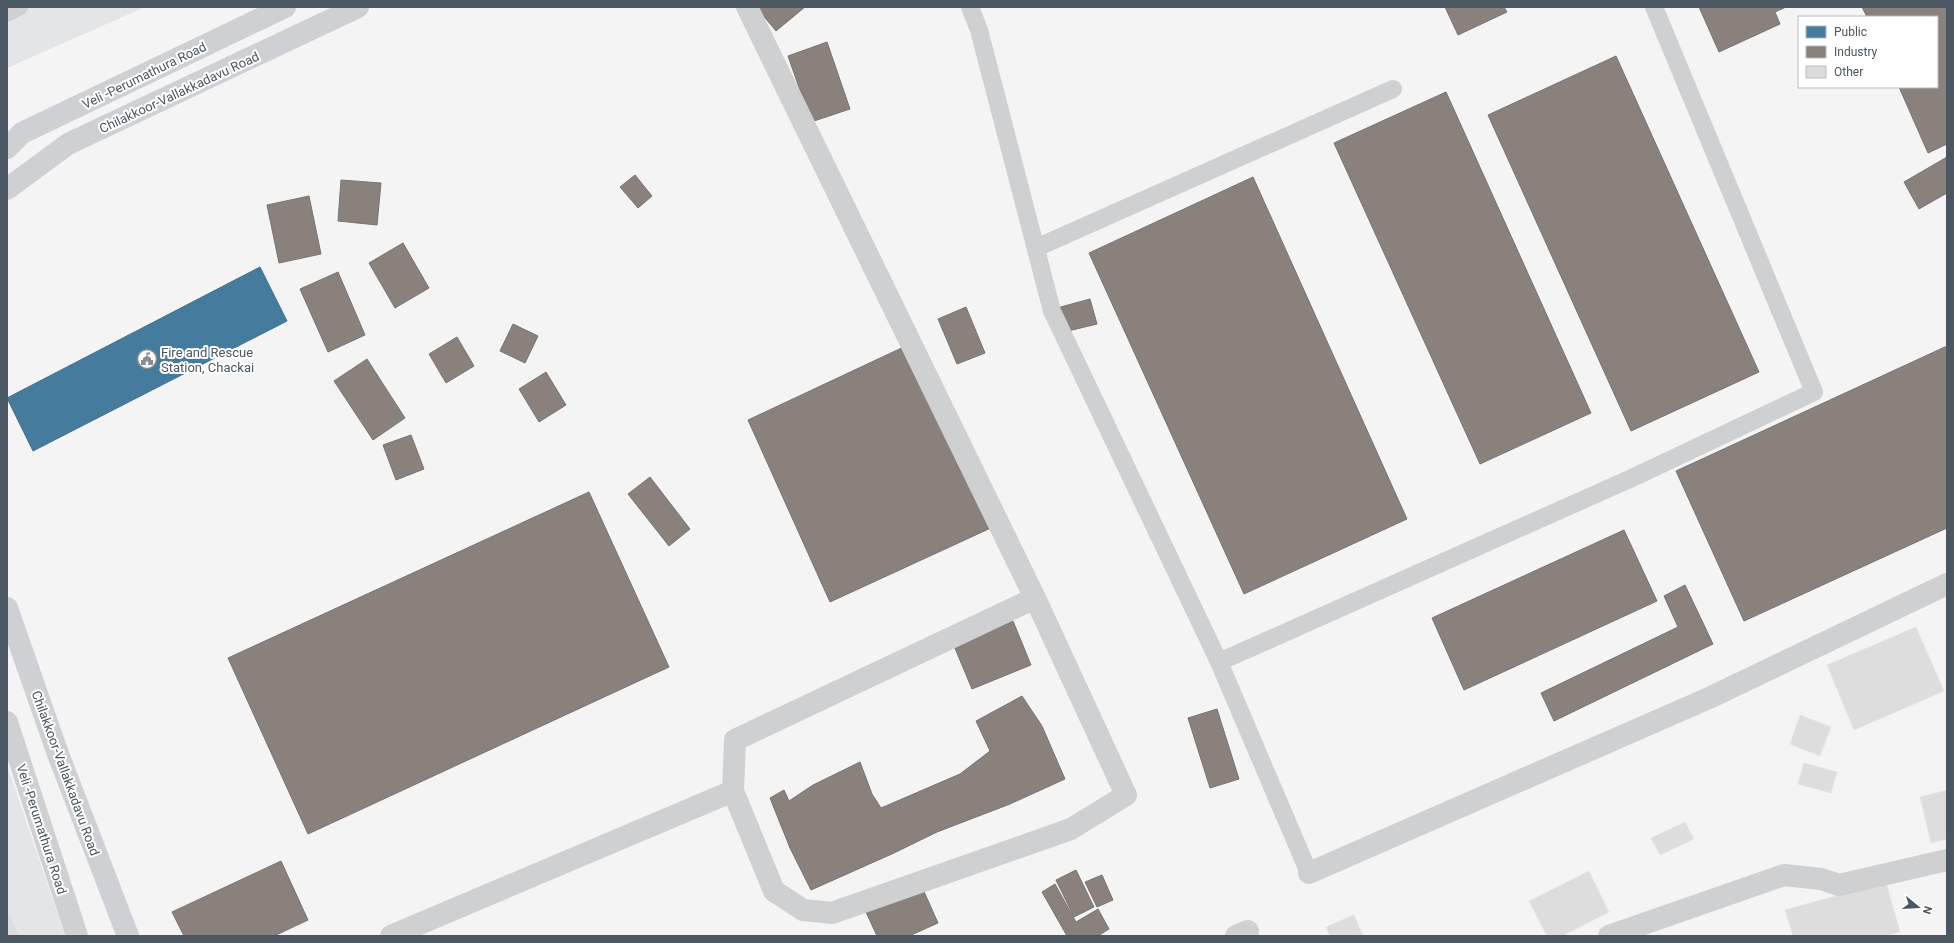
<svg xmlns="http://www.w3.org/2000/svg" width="1954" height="943" font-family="Roboto,sans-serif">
<rect width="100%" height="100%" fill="#f4f4f4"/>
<path fill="#e4e5e7" d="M7,7H145L7,68Z
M7,765L65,936H7Z"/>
<path fill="#457b9d" stroke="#46708b" d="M260,267L287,321L33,451L7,398Z"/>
<path fill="#8a817c" stroke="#777474" d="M756,7H805L776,31Z
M1445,7H1504L1507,12L1458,35Z
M1699,7H1786L1775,12L1780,24L1719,52Z
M1862,7H1947V144L1928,153L1899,87H1937V17H1867Z
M827,42L850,109L811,122L788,56Z
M1616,56L1759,372L1631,431L1488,115Z
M1446,92L1591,413L1480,464L1334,143Z
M1947,157V193L1919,209L1904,182Z
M635,175L652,196L638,208L620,187Z
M1253,177L1407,519L1244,594L1089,253Z
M341,180L381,183L377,225L338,221Z
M309,196L321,254L279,263L267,205Z
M403,243L429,288L395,308L369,263Z
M338,272L365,335L328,352L300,289Z
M1090,299L1097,324L1064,332L1057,308Z
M966,307L985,353L957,364L938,319Z
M513,324L538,336L525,363L500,351Z
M457,337L474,366L446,383L429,354Z
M910,344L993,527L830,602L748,420Z
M1947,346V528L1744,621L1676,471Z
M367,359L405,418L373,440L334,381Z
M546,372L566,405L539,422L519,389Z
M411,435L424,469L396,480L383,445Z
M650,477L690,529L669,546L628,494Z
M589,492L669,667L308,834L228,658Z
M1624,530L1657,601L1464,690L1432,618Z
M1685,585L1713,644L1554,721L1541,693L1678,627L1664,596Z
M1013,621L1031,665L972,689L954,646Z
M1022,696L1042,726L1065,779L1010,804L937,832L894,853L811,890L790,848L770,798L784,790L789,801L813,785L860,762L872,794L881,808L960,774L990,751L976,721Z
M1217,709L1239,779L1210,788L1188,718Z
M281,861L308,920L274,936H184L172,912Z
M1076,870L1094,907L1074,917L1056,880Z
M1102,875L1113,900L1097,907L1085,882Z
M1055,884L1076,922L1098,909L1109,929L1098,936H1067L1042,892Z
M922,887L938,923L909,936H877L866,912Z"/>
<path fill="#ddddde" stroke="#e5e6e7" d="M1916,627L1944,691L1854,730L1827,665Z
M1800,715L1831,727L1820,756L1790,744Z
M1804,763L1837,772L1831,793L1798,784Z
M1947,790V839L1931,843L1920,797Z
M1685,822L1694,839L1660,855L1651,838Z
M1589,871L1609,912L1562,936H1547L1529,901Z
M1886,882L1900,932L1884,936H1793L1785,910Z
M7,910L20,936H7Z
M1354,915L1363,936H1330L1326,927Z"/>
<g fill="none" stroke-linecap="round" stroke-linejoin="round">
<path stroke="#ced0d2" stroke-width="18" d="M970,7L979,30L1052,311L1219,662L1309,873
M7,13L19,7
M1036,248L1393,89
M1219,662L1632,478L1814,392L1654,7"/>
<path stroke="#ced0d2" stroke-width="22" d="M733,791L774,891L803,910L832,913L1071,829L1126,795L1035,598L747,7
M1309,873L1709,698L1947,584
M391,936L733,791L735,740L1035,598
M1236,936L1248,931
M1609,936L1784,875L1821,879L1839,885L1947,860"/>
<path stroke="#ced0d4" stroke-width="22" d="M7,148L22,133L285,7
M7,189L68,144L358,7
M7,608L58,754L128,936
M7,722L77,936"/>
</g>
<defs>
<g id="civic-ring" transform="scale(1)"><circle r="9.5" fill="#fff" stroke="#868d94" stroke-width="1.5"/><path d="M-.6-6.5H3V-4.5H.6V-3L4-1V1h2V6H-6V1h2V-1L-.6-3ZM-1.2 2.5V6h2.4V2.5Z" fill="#868d94"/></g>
</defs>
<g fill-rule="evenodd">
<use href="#civic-ring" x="147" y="359"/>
</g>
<g text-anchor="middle" stroke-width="4" stroke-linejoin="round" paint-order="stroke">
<g font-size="13" fill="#4a5661" stroke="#fff">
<text transform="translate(144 75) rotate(-26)" y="5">Veli -Perumathura Road</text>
<text transform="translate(179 92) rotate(-25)" y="5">Chilakkoor-Vallakkadavu Road</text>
<text transform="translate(66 773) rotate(70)" y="5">Chilakkoor-Vallakkadavu Road</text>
<text transform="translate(42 829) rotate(72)" y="5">Veli -Perumathura Road</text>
</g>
<g font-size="13" fill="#4a5661" stroke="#fff" text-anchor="start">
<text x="161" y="357">Fire and Rescue<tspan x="161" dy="15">Station, Chackai</tspan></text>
</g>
</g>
<rect width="1954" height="943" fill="none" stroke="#4a5661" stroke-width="16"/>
<rect x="1798" y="16" width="140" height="72" fill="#ffffff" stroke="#b7bbc0"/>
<rect x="1806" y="26" width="20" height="12" fill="#457b9d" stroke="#b7bbc0"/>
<text x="1834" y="36" font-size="12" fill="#4a5661">Public</text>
<rect x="1806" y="46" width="20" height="12" fill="#8a817c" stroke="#b7bbc0"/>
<text x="1834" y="56" font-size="12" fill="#4a5661">Industry</text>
<rect x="1806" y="66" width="20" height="12" fill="#ddddde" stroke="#b7bbc0"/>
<text x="1834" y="76" font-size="12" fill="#4a5661">Other</text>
<g transform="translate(1918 907) rotate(108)" stroke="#ffffff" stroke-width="3" paint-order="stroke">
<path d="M0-3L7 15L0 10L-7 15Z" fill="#4a5661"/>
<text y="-6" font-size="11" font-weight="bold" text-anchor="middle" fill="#4a5661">N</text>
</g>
</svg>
